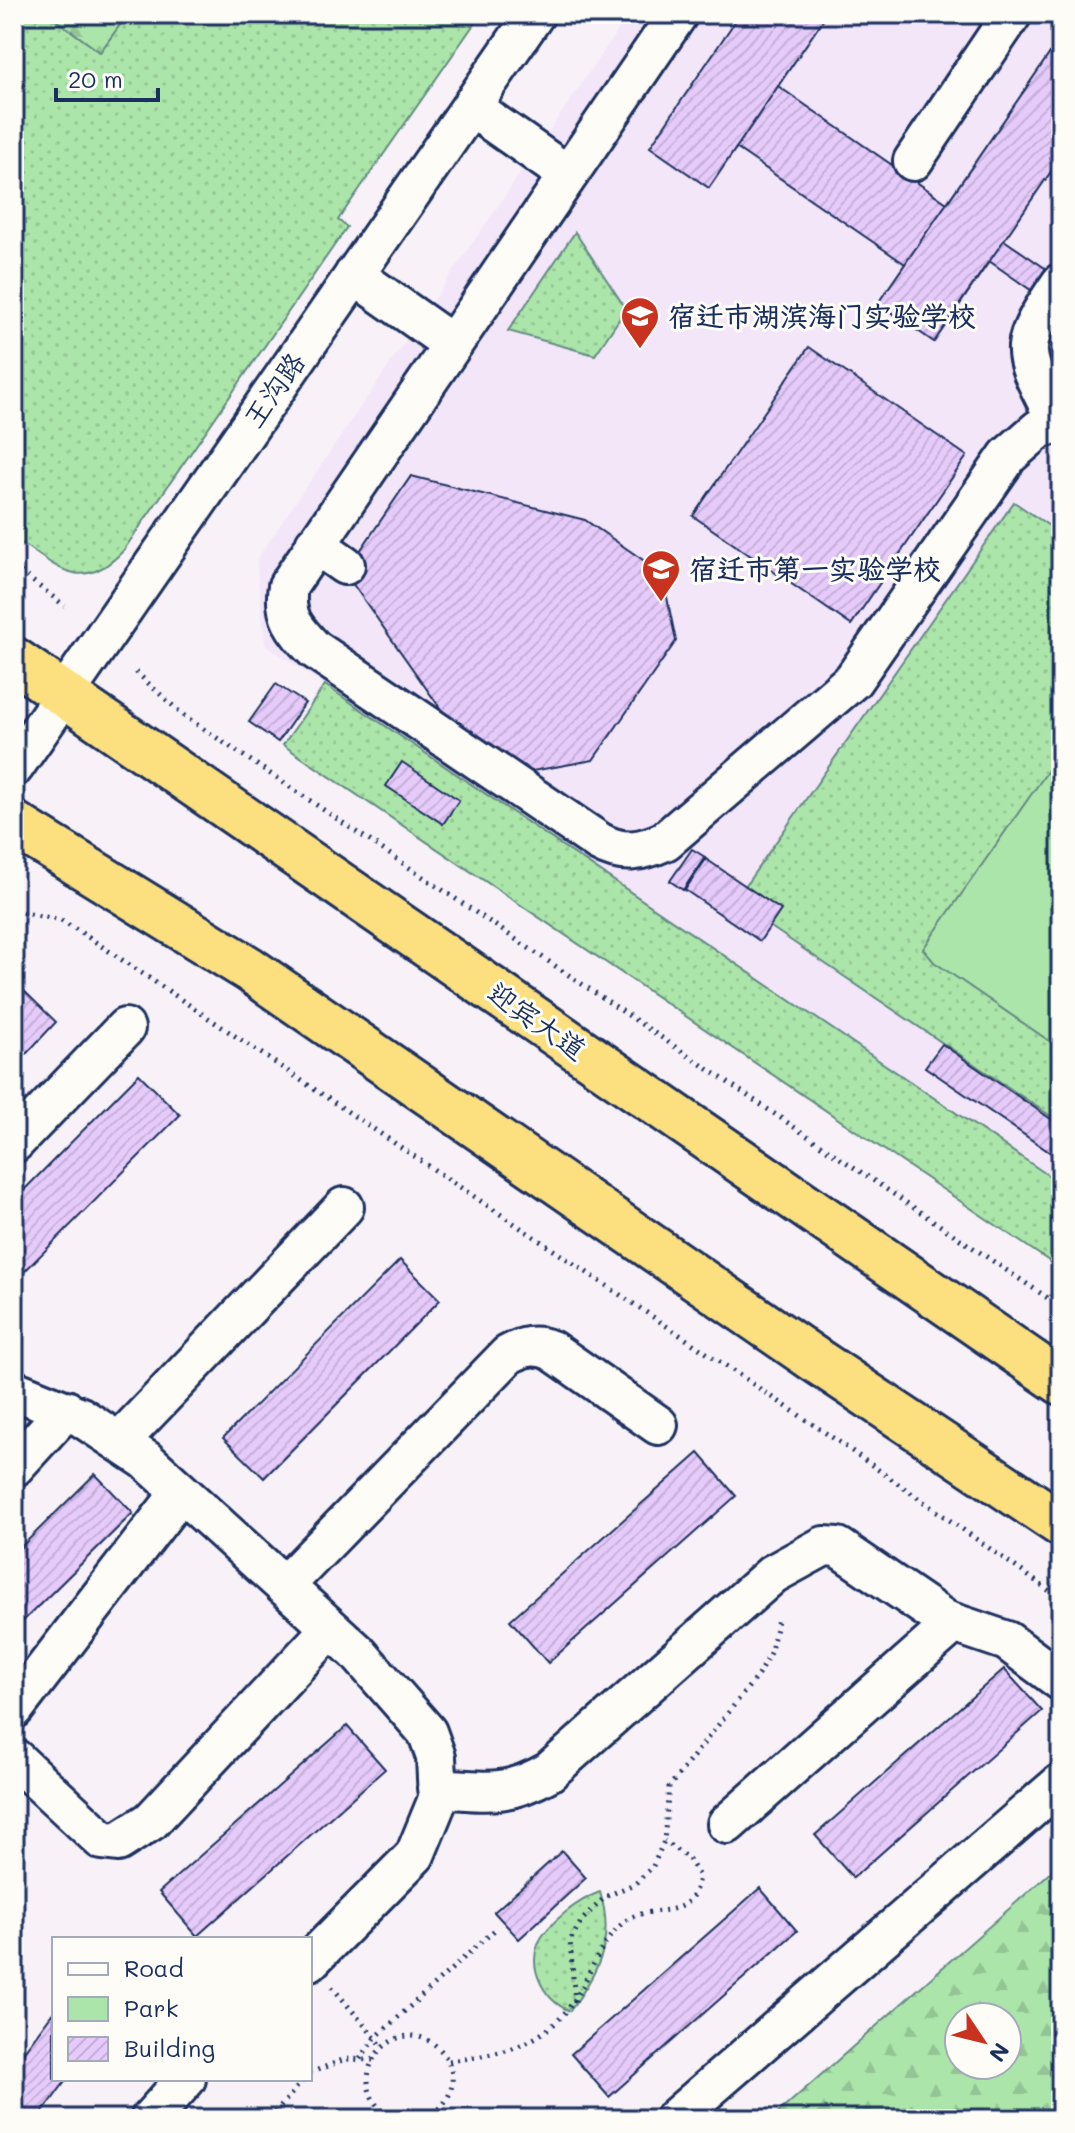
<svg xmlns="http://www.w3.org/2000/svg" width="1075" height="2133" font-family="Mali,'LXGW WenKai TC',sans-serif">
<defs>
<pattern id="green-dots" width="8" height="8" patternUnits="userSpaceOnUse" patternTransform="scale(2)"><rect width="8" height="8" fill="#ace5a9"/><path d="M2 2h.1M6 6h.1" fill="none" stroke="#93c594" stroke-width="1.8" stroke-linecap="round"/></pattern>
<pattern id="forest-firs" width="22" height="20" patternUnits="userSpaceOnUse" patternTransform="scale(2)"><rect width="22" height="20" fill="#ace5a9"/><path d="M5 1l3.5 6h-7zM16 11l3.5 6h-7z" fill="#93c594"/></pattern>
<pattern id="building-hatch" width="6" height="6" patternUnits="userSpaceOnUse" patternTransform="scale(2)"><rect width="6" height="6" fill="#e6cbfa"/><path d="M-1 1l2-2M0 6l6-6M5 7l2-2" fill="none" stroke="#c5afd9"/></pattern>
</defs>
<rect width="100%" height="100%" fill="#f8f2f8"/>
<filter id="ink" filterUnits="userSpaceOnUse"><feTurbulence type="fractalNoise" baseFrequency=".0125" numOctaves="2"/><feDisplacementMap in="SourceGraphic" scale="16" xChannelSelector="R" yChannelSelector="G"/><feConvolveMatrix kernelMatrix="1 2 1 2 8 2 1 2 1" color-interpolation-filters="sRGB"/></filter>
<g filter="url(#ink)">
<path fill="#f3e6f9" d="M629,14H1061V1184L265,645L256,560Z"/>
<path fill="url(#green-dots)" stroke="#648a84" stroke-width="2" d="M14,14H48L100,51L128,14H481L338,220L347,227L123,551C80,596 56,565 14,538Z
M575,232L626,309L595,355L508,331Z
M1014,502L1061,534V1123L734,902Z
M325,685L1061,1184V1269L283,745Z
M600,1892C615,1941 599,1971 570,2011C545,2001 528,1970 538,1944C547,1923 580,1899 600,1892Z"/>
<path fill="url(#forest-firs)" stroke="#648a84" stroke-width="2" fill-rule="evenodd" d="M48,14H128L100,52Z
M1061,1863V2119H771ZM959,2017H1007V2065H959Z"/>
<path fill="#ace5a9" stroke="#648a84" stroke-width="2" d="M1061,752V1049L934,962L923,949Z"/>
<path fill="url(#building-hatch)" stroke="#1b2f5e" stroke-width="2" d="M740,14H827L778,86L947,203L1061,37V157L1004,240L1061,279V311L989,261L934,342L878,303L905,264L736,148L709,188L650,147Z
M740,14H827L709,188L650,147Z
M1061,37V157L934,342L878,303Z
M809,347L967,456L851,625L693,516Z
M411,476L585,520L662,573L676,641L593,760L527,772L445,715L345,573Z
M276,684L305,703L278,742L249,722Z
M402,762L459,800L443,824L386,786Z
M692,849L705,857L683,890L670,881Z
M706,859L781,910L760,941L685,890Z
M14,981L56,1022L14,1067Z
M942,1044L1061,1126V1160L925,1067Z
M139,1074L180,1115L14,1282V1200Z
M400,1260L440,1300L264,1478L223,1438Z
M699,1453L736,1496L548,1663L510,1620Z
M95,1474L133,1513L14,1630V1554Z
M1004,1669L1042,1711L853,1878L815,1835Z
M347,1726L385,1769L197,1936L159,1892Z
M562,1851L586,1878L519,1939L494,1912Z
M760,1888L797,1931L609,2097L571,2054Z
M54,2011V2079H67L38,2119H14V2065Z"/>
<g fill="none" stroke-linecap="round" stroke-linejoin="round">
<g stroke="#1b2f5e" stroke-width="44">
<path id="minor" d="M678,14L288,586C283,616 294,628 314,649L599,842C622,855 641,852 665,841L853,680L1008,456L1039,429L1061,422
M471,107L568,175
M913,161L1012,14
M354,275L452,344
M1057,422C1021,349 1014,352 1061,283
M315,544L345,565
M14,767L535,14
M14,1143L125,1028
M14,1390L81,1417L146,1460L357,1652L427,1732L436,1757L438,1799L415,1855L310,1961
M119,1442L344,1207
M14,1467L66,1410
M284,1586L508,1355C524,1346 534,1344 551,1350L658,1425
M14,1709L181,1492
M14,1758L102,1840L118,1842L151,1821L330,1629
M437,1788C485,1791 505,1797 549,1772L773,1574L824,1546L838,1547L945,1620L1007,1641L1061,1681
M727,1824L953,1624
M150,2119L186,2079
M674,2119L1061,1783"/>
</g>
<g stroke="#1b2f5e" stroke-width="50">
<path id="highway" d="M14,660L1061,1382
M14,824L249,969L814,1359L1061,1524"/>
</g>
<path stroke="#1b2f5e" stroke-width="5" stroke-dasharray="2 6" stroke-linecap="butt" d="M14,567L65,606
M136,672L183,715L1061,1307
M14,911L61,920L91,939L839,1442L1061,1599
M332,1987L383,2047
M575,2002L570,1941L582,1920L605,1897L636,1883L653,1866L664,1841L669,1787L758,1675L771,1651L778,1619
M360,2059L375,2038L498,1927
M449,2061C510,2053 554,2043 584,1983C595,1961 605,1938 624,1922C650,1901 692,1926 699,1876L689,1859L664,1841
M310,2073L345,2059L373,2060
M270,2119L304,2079
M396,2119C380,2112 369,2100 368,2081C368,2068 373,2056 382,2048C428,2006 488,2085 425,2119"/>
<use href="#minor" stroke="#fdfcf7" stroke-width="38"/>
<use href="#highway" stroke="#fce080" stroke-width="44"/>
</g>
</g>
<defs>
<g id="school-pin" transform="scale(2)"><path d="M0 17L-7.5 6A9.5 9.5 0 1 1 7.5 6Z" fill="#c8321e" stroke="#fdfcf7"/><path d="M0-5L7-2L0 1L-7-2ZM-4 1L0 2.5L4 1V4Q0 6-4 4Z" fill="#fff"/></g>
</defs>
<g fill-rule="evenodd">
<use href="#school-pin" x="640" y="316"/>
<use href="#school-pin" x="661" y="569"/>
</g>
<g text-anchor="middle" stroke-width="6" stroke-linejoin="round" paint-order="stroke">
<g font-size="28" font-weight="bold" fill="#1b2f5e" stroke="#fdfcf7" text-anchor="start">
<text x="668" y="326">宿迁市湖滨海门实验学校</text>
<text x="689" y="579">宿迁市第一实验学校</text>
</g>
<g font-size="28" fill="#1b2f5e" stroke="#fdfcf7">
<text transform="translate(274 390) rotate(-55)" y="10">王沟路</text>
<text transform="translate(537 1021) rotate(35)" y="10">迎宾大道</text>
</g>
</g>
<rect width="1075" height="2133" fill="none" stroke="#fdfcf7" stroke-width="48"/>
<rect x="24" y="24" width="1027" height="2085" fill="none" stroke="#1b2f5e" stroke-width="3" filter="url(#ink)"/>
<rect x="52" y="1937" width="260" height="144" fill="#fdfcf7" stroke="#a3aaba" stroke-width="2"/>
<rect x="68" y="1963" width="40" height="12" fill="#fdfcf7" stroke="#a3aaba" stroke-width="2"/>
<text x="124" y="1977" font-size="24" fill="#1b2f5e">Road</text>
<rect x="68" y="1997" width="40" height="24" fill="#ace5a9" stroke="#a3aaba" stroke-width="2"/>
<text x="124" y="2017" font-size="24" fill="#1b2f5e">Park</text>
<rect x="68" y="2037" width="40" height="24" fill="url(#building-hatch)" stroke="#a3aaba" stroke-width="2"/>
<text x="124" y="2057" font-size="24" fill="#1b2f5e">Building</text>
<g transform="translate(983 2041) rotate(125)"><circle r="38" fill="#fdfcf7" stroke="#a3aaba" stroke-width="2"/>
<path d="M0-6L14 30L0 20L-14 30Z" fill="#c8321e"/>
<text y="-12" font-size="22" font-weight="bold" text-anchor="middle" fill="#1b2f5e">N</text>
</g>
<path d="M56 88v12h102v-12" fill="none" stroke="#1b2f5e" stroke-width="4"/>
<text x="68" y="88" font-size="24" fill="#1b2f5e" stroke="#fdfcf7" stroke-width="6" paint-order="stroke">20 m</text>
</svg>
